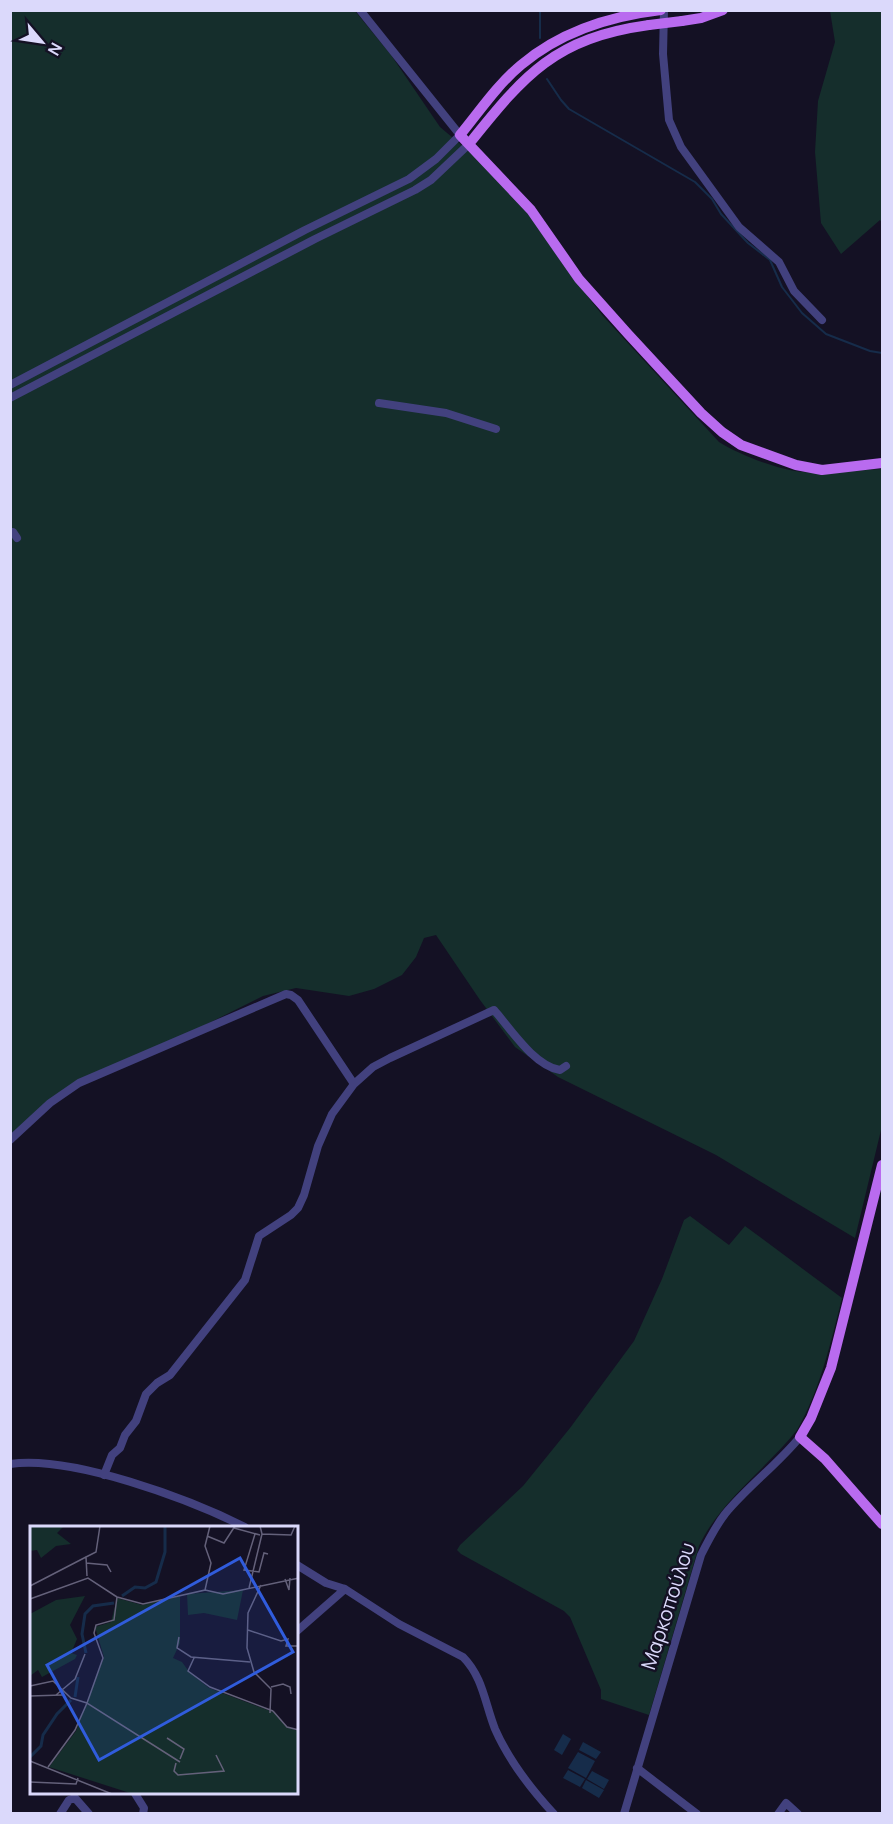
<svg xmlns="http://www.w3.org/2000/svg" width="893" height="1824" font-family="Manrope,sans-serif">
<rect width="100%" height="100%" fill="#141124"/>
<path fill="#152e2c" d="M11,11H355L391,55L440,127L484,164L527,210L564,266L603,316L719,442C740,455 778,470 803,472C829,474 856,470 882,469V1126L855,1238L716,1155L558,1077L515,1047L480,1000L436,935L424,938L416,957L402,975L374,989L349,996L296,988L263,996L191,1032L81,1079L11,1136Z
M830,11H882V223L880,220L841,254L821,223L815,152L818,101L835,42Z
M690,1216L729,1245L745,1226L842,1298C831,1342 820,1390 797,1430C766,1469 720,1501 699,1546L649,1715L601,1699V1690L570,1617L564,1611L461,1554L457,1550L460,1545L523,1486L570,1428L634,1341L662,1279L684,1220Z"/>
<path fill="#162c4a" d="M563,1734L571,1739L562,1755L554,1750Z
M583,1742L601,1752L596,1759L579,1750Z
M578,1752L595,1761L586,1778L568,1768Z
M568,1770L585,1779L580,1787L563,1778Z
M592,1771L609,1780L604,1789L587,1779Z
M586,1780L604,1790L599,1798L582,1788Z"/>
<g fill="none" stroke-linecap="round" stroke-linejoin="round">
<path stroke="#162c4a" stroke-width="2" d="M540,10V38
M547,79L561,100L569,109L695,182L712,199L721,214L748,243L770,260L782,287L802,313L826,334L870,351L882,353"/>
<path stroke="#42417e" stroke-width="8" d="M664,10L663,54L669,120L681,147L739,227L779,262L794,291L822,320
M10,385L305,230L409,179L436,159L460,135L360,10
M10,398L315,239L415,190L431,180L469,144
M379,403L446,413L496,429
M10,532H13L17,538
M10,1140L50,1103L79,1083L286,994L291,995L298,1000L354,1084
M10,1464C72,1455 189,1499 245,1527
M104,1475L112,1455L120,1448L125,1435L136,1421L146,1394L157,1383L170,1375L245,1280L259,1236L291,1215L298,1208L304,1195L318,1146L332,1114L354,1084L373,1067L390,1058L494,1010C510,1028 534,1066 560,1070L566,1066
M297,1565L326,1583L345,1589L399,1624L463,1657C483,1677 485,1704 495,1729C509,1761 530,1788 554,1814
M297,1631L345,1589
M637,1768L697,1814
M134,1792L144,1808L143,1814
M60,1814L69,1800L75,1798L89,1814
M624,1814L701,1555C708,1541 715,1527 725,1514C747,1487 777,1465 800,1437
M778,1814L786,1803L798,1814"/>
<path stroke="#b96bef" stroke-width="10" d="M661,10C610,16 560,32 521,65C497,85 479,112 460,135L531,210L579,279L628,334L701,413L722,432L741,445L796,465L822,470L882,463
M682,21L701,18L723,10
M469,144C525,74 555,38 649,25
M882,1165L831,1368L811,1418L800,1437L825,1459L882,1524"/>
<path stroke="#b96bef" stroke-width="10" d="M649,25L682,21"/>
</g>
<g text-anchor="middle" stroke-width="5" stroke-linejoin="round" paint-order="stroke">
<g font-size="20" fill="#dbd9fb" stroke="#141124">
<text transform="translate(668 1606) rotate(-72)" y="7">Μαρκοπούλου</text>
</g>
</g>
<g transform="translate(30 1526)">
<rect width="268" height="268" fill="#141124"/>
<path d="M0,0H34L27,7L41,18L26,20L11,32L7,24L0,25ZM213,64L207,94L174,87L158,89L157,68ZM55,70L40,99L47,113L41,127L47,129L45,133L12,151L8,144L0,150V88L26,74ZM150,70V117L143,132L152,136L160,147L179,162L243,186L257,201L268,205V268H103L19,241L46,205L74,131L65,101L81,96L87,72L112,79Z" fill="#152e2c"/>
<path fill="none" stroke="#162c4a" stroke-width="3" d="M92,70L105,61L115,62L126,56L135,26V0M56,127L52,108L55,88L63,80L84,77M45,171L48,151M0,231L11,220L13,209L27,188L41,174"/>
<path fill="none" stroke="#64617a" stroke-width="1.5" d="M230,0L232,8L261,9L265,0M204,2L230,9M225,8L214,44L229,46L234,27L238,28M177,10L194,17L205,0M56,37L77,39L81,46M57,50L56,31L66,26L70,0M255,53L259,64L260,52M231,59L218,87L217,122L224,146L241,163L240,187M0,60L56,31M219,62L232,8M175,64L193,68L269,52M0,73L58,52L87,71M218,104L251,115L258,113L256,120H269M149,111L147,122L161,131L220,136M164,132L158,145L180,161L243,185M0,160L23,155L41,172L57,177L73,132L64,107L66,99L84,94L87,71L113,78L175,64L181,37L175,20L180,0M241,161L253,158L260,161L261,168M26,169L45,153L55,128M0,170L32,169M243,185L257,201L269,204M137,212L154,223L150,233M0,235L82,268M146,237L144,245L148,249L194,245L186,229M18,241L45,204L57,177L150,236M0,256L46,258L48,252"/>
<path fill="#305cdc" fill-opacity="0.15" stroke="#305cdc" stroke-width="3" d="M210,32L263,126L69,234L17,139Z"/>
<rect width="268" height="268" fill="none" stroke="#dbd9fb" stroke-width="3"/>
</g>
<rect width="893" height="1824" fill="none" stroke="#dbd9fb" stroke-width="24"/>
<g transform="translate(42 42) rotate(119)" stroke="#141124" stroke-width="4.5" paint-order="stroke">
<path d="M0-4.5L10 22L0 15L-10 22Z" fill="#dbd9fb"/>
<text y="-9" font-size="16" font-weight="bold" text-anchor="middle" fill="#dbd9fb">N</text>
</g>
</svg>
